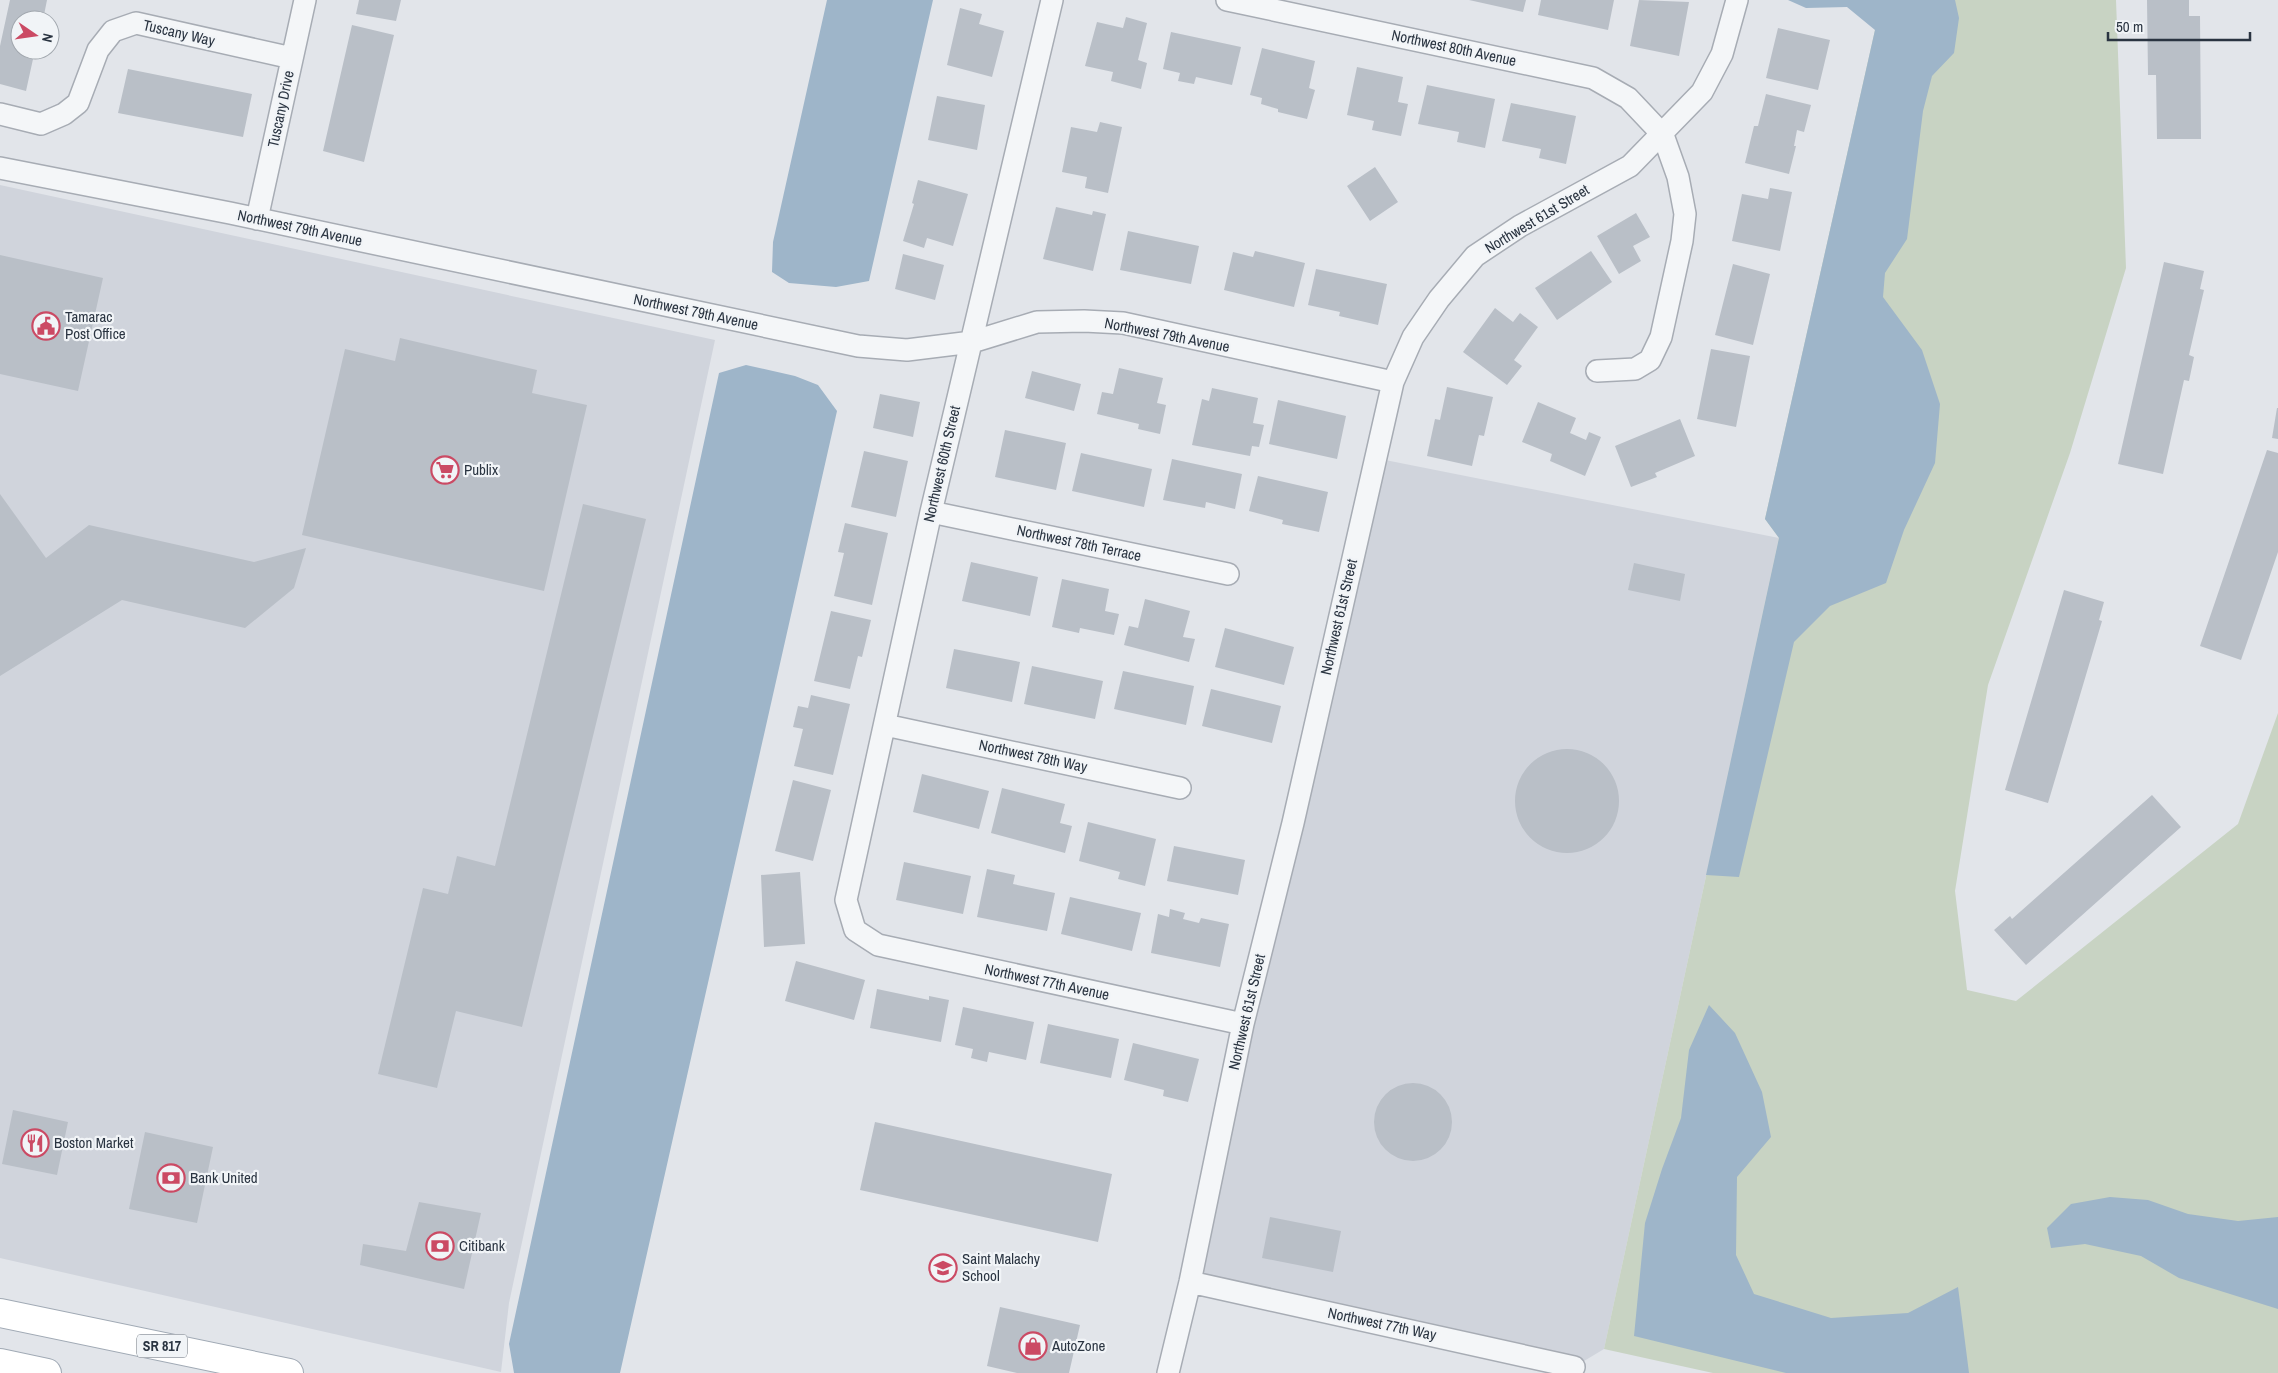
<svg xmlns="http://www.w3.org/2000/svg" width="2278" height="1373" font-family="'Archivo Narrow',sans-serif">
<rect width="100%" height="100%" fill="#e2e5ea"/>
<path fill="#d0d4dc" d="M0,185L715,340L509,1303L501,1372L0,1258Z
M1375,458L1779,538L1604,1349L1574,1367L1190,1282Z"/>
<path fill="#c8d3c3" d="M1891,0H2116L2126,268L2070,453L1988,685L1955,891L1967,990L2016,1001L2238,824L2278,713V1373H1713L1604,1349L1779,538L1765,519L1875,30Z"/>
<path fill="#9eb5c9" d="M827,0H933L869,281L836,287L789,283L772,272L773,242Z
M1788,0H1955L1959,18L1954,53L1932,76L1923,111L1907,239L1885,273L1883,297L1922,350L1940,404L1935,463L1904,530L1886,583L1830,606L1794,642L1739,877L1706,875L1779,538L1765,519L1875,30L1847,7L1806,8Z
M746,365L795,376L818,385L837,411L620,1373H514L509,1344L719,373Z
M1709,1005L1735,1033L1762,1092L1771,1137L1737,1177L1736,1255L1754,1294L1831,1318L1908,1313L1958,1287L1969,1373H1786L1634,1336L1645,1223L1662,1169L1681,1118L1689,1050Z
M2110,1197L2148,1200L2188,1214L2238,1221L2278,1217V1309L2179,1278L2141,1256L2085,1244L2051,1248L2047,1228L2071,1204Z"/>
<path fill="#b9bfc7" d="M10,0H47L43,20H20V50H35L26,91L0,84V46Z
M359,0H401L396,21L356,14Z
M1469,0H1526L1523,12Z
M1541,0H1614L1608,30L1538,15Z
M1639,0L1689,2L1679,56L1630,46Z
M2147,0H2189V16H2200L2201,139H2157L2156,75H2148Z
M960,8L982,14L979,24L1004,31L992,77L947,65Z
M1126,17L1147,23L1138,60L1147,63L1141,89L1111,81L1113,72L1085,66L1097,22L1123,28Z
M352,25L394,35L364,162L323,151Z
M1778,28L1830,40L1818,90L1766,78Z
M1171,32L1241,47L1232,85L1196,77L1194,84L1178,81L1180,73L1163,69Z
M1262,48L1315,61L1309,88L1315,90L1307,119L1278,112V109L1261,104L1262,98L1250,95Z
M1357,67L1403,77L1398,102L1408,104L1401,136L1372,130L1374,121L1347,115Z
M128,69L252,94L243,137L118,113Z
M1427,85L1495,99L1485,148L1457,142L1459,132L1418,124Z
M1766,94L1811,105L1804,132L1797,130L1794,146H1796L1789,174L1745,163L1754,126H1758Z
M937,96L985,105L977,150L928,140Z
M1511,103L1576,116L1566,164L1539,158L1541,149L1502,141Z
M1100,122L1122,127L1108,193L1085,188L1087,177L1062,172L1071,127L1097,132Z
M1375,167L1398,202L1370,221L1347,186Z
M918,180L968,194L953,246L927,238L924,248L903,241L914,204L912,203Z
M1770,188L1792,192L1780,251L1732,241L1742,194L1768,199Z
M1056,207L1092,215L1093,211L1106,214L1093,271L1043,259Z
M1636,213L1650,237L1633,246L1641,261L1619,274L1597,236Z
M1128,231L1199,246L1191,284L1120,270Z
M1255,251L1305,263L1294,307L1224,290L1233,252L1253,257Z
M1591,251L1612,282L1557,320L1535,288Z
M903,254L944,265L935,300L895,289Z
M0,255L103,278L78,391L0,374Z
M2164,262L2204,271L2200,289L2204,290L2189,355L2194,357L2189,381L2184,380L2163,474L2118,464Z
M1733,264L1770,274L1753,345L1715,335Z
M1316,269L1387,284L1378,325L1339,316L1340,312L1308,305Z
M1495,308L1513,322L1520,313L1538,327L1514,360L1522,366L1507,385L1463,352Z
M400,338L537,370L532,393L587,405L544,591L302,535L345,349L395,361Z
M1711,349L1750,356L1736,427L1697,419Z
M1119,368L1163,378L1157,403L1166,405L1160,434L1138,429L1139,424L1097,414L1102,392L1113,394Z
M1032,371L1081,384L1074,411L1025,398Z
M1447,387L1493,397L1484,436L1479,435L1472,466L1427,456L1435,419L1440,420Z
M1212,388L1258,398L1253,423L1264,425L1259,447L1252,446L1250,456L1192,445L1202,399L1209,401Z
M880,394L920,402L913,437L873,428Z
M1278,400L1346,416L1337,459L1269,444Z
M1538,402L1576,418L1570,433L1586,440L1589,432L1601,437L1585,476L1550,461L1552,454L1522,442Z
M2277,408H2278V439L2272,438Z
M1680,419L1695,456L1655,473L1657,477L1631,487L1615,446Z
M1005,430L1066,443L1056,490L995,477Z
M2267,450L2278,453V552L2241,660L2200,646Z
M864,451L908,461L896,517L851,507Z
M1081,453L1152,469L1144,507L1072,491Z
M1172,459L1242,474L1235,509L1206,502L1205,508L1163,500Z
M1258,476L1328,492L1319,532L1282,524L1283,520L1249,511Z
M0,494L46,558L89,525L254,562L306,548L294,588L245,628L122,600L0,676Z
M583,504L646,519L522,1027L456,1011L437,1088L378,1074L423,888L448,894L457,856L495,866Z
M845,523L888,533L872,605L834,596L844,553L838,552Z
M971,562L1038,577L1030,616L962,601Z
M1634,563L1685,574L1680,601L1628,590Z
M1062,579L1109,589L1105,611L1119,614L1114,635L1080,628L1079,633L1052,627Z
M2064,590L2104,602L2099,620L2102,621L2048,803L2005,790Z
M1145,599L1190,611L1183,637L1195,639L1189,662L1124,645L1129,626L1138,628Z
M831,611L871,620L862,657L858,656L850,689L814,681Z
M1225,628L1294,647L1284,685L1215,667Z
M954,649L1020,662L1012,702L946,688Z
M1032,666L1103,681L1095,719L1024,704Z
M1123,671L1194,686L1186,725L1114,709Z
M1211,689L1281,706L1272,743L1202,726Z
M811,695L850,704L833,775L794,766L803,729L793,727L798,706L808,708Z
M1515 801a52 52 0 1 1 104 0a52 52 0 1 1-104 0Z
M922,774L989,791L979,829L913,812Z
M793,780L831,790L813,861L775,851Z
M1002,788L1065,804L1060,823L1072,826L1065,853L991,833Z
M2152,795L2181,827L2026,965L1994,930L2010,916L2012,919Z
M1088,822L1156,839L1145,886L1118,879L1120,872L1079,861Z
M1174,846L1245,860L1238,895L1167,881Z
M904,862L971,876L963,914L896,900Z
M987,869L1015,875L1013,884L1055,893L1047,931L977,917Z
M800,872L805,944L764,947L761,875Z
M1070,897L1141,913L1132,951L1061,934Z
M1170,909L1185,913L1183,919L1199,923L1201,918L1229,924L1220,967L1151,953L1158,914L1169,917Z
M796,961L865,980L854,1020L785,1001Z
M877,989L929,1000V996L949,1000L941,1042L870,1028Z
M963,1007L1034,1022L1026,1060L989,1052L987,1062L971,1058L973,1049L955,1045Z
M1048,1024L1119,1039L1111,1078L1040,1063Z
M1133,1043L1199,1059L1188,1102L1163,1096L1164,1090L1124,1080Z
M1374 1122a39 39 0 1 1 78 0a39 39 0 1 1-78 0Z
M13,1110L68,1122L57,1175L2,1164Z
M875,1122L1112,1174L1098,1242L860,1190Z
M145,1132L213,1147L197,1223L129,1209Z
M419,1202L481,1213L464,1289L360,1265L363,1244L406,1251Z
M1270,1217L1341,1231L1333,1272L1262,1258Z
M1000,1307L1080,1325L1069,1373H1017L987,1366Z"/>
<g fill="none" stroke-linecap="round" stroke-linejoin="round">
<g stroke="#a7acb4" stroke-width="24">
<path id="street" d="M1052,0L931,512L846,900L855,930L878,945L1243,1024
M1227,0L1593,78L1628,98L1663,135L1678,177L1685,214L1682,241L1661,337L1650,360L1635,369L1597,371
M0,114L41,124L64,114L78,103L98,50L113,31L136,23L292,58
M0,168L230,213L858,346L907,350L972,342L1037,322L1084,321L1123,323L1393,382
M257,219L305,0
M931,512L1228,574
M885,725L1180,788
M1190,1282L1574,1367
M1168,1373L1190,1282L1243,1024L1293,823L1393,382L1413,337L1439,299L1475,256L1520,226L1630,166L1702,92L1722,54L1737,0"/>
</g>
<g stroke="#a1aab5" stroke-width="30">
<path id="primary" d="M0,1313L289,1373
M0,1363L47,1373"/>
</g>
<use href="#street" stroke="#f4f6f8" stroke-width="21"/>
<use href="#primary" stroke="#fff" stroke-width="28"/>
</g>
<defs>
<g id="civic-ring" transform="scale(1.4375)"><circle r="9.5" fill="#f1f4f7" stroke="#cb4a64" stroke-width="1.5"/><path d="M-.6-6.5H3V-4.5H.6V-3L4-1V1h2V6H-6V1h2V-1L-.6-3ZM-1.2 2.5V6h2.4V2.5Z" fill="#cb4a64"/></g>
<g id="supermarket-ring" transform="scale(1.4375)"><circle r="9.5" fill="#f1f4f7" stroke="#cb4a64" stroke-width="1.5"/><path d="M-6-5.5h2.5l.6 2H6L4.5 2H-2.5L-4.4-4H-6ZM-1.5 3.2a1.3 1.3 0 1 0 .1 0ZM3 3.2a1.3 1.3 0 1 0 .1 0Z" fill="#cb4a64"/></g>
<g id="restaurant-ring" transform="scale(1.4375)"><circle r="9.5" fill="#f1f4f7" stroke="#cb4a64" stroke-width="1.5"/><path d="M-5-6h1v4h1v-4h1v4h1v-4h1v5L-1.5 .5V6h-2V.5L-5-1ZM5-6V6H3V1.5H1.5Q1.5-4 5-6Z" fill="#cb4a64"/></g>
<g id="bank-ring" transform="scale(1.4375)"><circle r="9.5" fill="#f1f4f7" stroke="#cb4a64" stroke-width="1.5"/><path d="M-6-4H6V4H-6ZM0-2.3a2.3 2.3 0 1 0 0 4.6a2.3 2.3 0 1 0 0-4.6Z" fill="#cb4a64"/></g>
<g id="school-ring" transform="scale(1.4375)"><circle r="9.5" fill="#f1f4f7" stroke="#cb4a64" stroke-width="1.5"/><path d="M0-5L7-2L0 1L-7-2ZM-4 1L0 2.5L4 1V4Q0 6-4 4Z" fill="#cb4a64"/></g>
<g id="shop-ring" transform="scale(1.4375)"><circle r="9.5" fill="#f1f4f7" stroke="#cb4a64" stroke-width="1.5"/><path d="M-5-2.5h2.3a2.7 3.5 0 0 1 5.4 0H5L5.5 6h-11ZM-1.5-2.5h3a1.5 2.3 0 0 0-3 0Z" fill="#cb4a64"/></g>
</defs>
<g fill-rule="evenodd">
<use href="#civic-ring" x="46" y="326"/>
<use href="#supermarket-ring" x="445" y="470"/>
<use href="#restaurant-ring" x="35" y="1143"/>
<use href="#bank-ring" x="171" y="1178"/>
<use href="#bank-ring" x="440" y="1246"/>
<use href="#school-ring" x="943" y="1268"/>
<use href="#shop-ring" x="1033" y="1346"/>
</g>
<g text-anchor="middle" stroke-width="4.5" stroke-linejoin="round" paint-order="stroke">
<rect fill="#f1f4f7" stroke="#666e78" stroke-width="1" x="137" y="1334.5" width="50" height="23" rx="4"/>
<g font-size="14" font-weight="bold" fill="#2a3441">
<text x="162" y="1351">SR 817</text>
</g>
<g font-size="15" fill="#2a3441" stroke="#f1f4f7">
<text transform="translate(179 33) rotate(13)" y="5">Tuscany Way</text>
<text transform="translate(1454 48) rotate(12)" y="5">Northwest 80th Avenue</text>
<text transform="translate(281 109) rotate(-78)" y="5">Tuscany Drive</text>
<text transform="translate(1537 219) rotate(-31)" y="5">Northwest 61st Street</text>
<text transform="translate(300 228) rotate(12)" y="5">Northwest 79th Avenue</text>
<text transform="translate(696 312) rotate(12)" y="5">Northwest 79th Avenue</text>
<text transform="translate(1167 335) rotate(11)" y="5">Northwest 79th Avenue</text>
<text transform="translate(942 464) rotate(-77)" y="5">Northwest 60th Street</text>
<text transform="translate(1079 543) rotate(12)" y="5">Northwest 78th Terrace</text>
<text transform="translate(1339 617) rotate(-77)" y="5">Northwest 61st Street</text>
<text transform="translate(1033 756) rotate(12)" y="5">Northwest 78th Way</text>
<text transform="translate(1047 982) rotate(12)" y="5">Northwest 77th Avenue</text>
<text transform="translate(1247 1012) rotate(-77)" y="5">Northwest 61st Street</text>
<text transform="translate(1382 1324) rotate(12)" y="5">Northwest 77th Way</text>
</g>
<g font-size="15" fill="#2a3441" stroke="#f1f4f7" text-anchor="start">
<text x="65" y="322">Tamarac<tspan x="65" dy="17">Post Office</tspan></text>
<text x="464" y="475">Publix</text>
<text x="54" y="1148">Boston Market</text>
<text x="190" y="1183">Bank United</text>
<text x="459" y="1251">Citibank</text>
<text x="962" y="1264">Saint Malachy<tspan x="962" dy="17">School</tspan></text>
<text x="1052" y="1351">AutoZone</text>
</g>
</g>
<g transform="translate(35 35) rotate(103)"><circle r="24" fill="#f1f4f7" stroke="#a1a7ae"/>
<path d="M0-4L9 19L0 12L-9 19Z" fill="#cb4a64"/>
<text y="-8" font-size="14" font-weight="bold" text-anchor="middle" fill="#2a3441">N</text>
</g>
<path d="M2108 32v8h142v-8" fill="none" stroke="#2a3441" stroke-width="2.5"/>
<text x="2116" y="32" font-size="15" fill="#2a3441" stroke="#f1f4f7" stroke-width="4" paint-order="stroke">50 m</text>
</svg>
